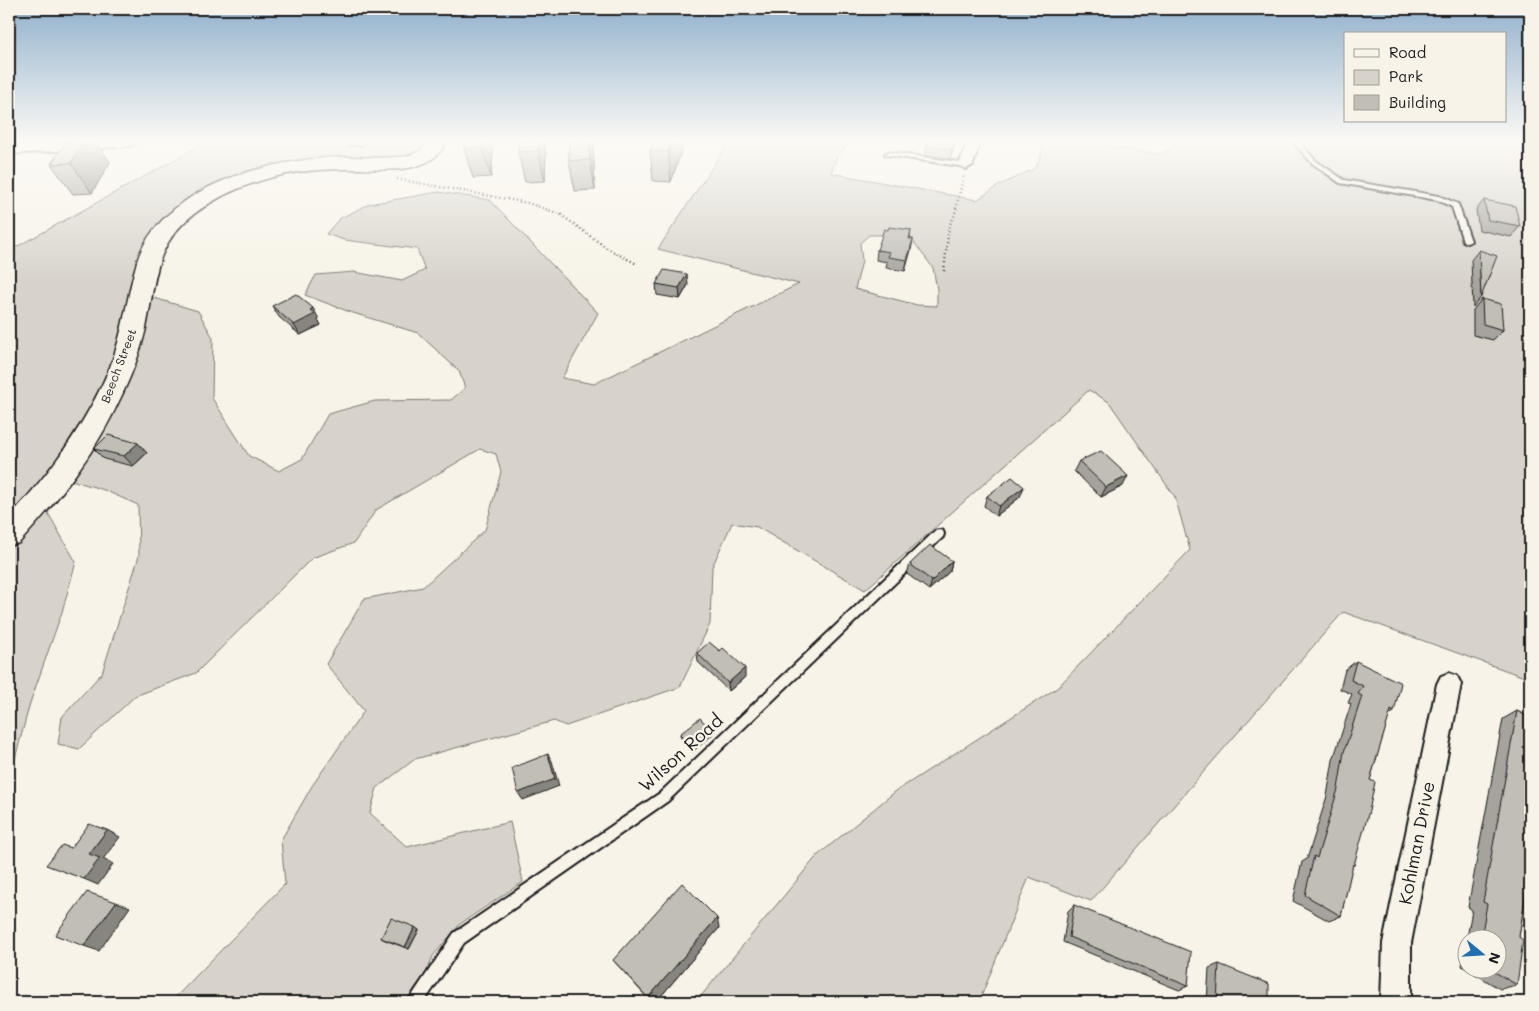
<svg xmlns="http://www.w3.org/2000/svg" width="1539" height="1011" font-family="Mali,sans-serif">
<rect width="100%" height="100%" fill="#f7f3e8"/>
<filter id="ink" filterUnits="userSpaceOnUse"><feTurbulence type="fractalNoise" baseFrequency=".02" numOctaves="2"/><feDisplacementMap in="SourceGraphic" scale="10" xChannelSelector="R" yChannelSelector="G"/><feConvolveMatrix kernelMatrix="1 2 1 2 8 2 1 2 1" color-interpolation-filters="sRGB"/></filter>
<g filter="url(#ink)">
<path fill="#d7d3cb" stroke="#7a7874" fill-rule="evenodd" d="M207,142C256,139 305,145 354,144C376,144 400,138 423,142L422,149L416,153L400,157H352L313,159L269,168L169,219L151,297L198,311L213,338L212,398L249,456L279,471L302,459L328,414L375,401L451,400L465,388L459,371L418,333L350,312L305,295L316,275L354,272L402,281L425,270L417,249L344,240L326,234L339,219L369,204L439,192L490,200L598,313L562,378L594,384L799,284L658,249L729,142H851L837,156L831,173L977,200L998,186L1034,169L1040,159L1044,142H1074L1160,154L1175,146V142H1530V679L1343,612L1091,901L1029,877L979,1002H696L817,856L896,791L1057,688L1190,550L1175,497L1109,402L1089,390L865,590L757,527L732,523L712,567L710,624L680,687L566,726L554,721L415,759L377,788L370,813L407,847L510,822L523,882L460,924L433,956L427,971L405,1002H171L285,884L281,840L312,786L364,711L326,664L364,599L423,587L485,530L501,472L496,454L480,449L376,510L354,543L312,558L196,673L135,696L79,749L58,744L62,717L102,673L139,556L138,505L104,490L71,480L48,513L76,562L62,612L30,703L9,781V251ZM869,235H890L913,241L933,268L937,289V306L917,305L855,289L862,261L860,243Z"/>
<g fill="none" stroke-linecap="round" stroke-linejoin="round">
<g stroke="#1c1c1c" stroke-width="4">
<path id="lane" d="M1293,142H1299L1316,161L1344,180L1439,196L1458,204L1471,241L1467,243L1463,241L1452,207L1437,200L1340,183L1312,163Z
M888,152L966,163L969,165L966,167L886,155L885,154Z
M939,530L943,531L944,534L943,537L668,801L464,943L424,1002H409L411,997L454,933L660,793L935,531Z"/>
</g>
<g stroke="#1c1c1c" stroke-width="4">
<path id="street" d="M77,142H138L131,146L9,154V146Z
M347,142H365L363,145H348Z
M967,142H980L973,165L966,169L959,165Z
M1449,673L1457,676L1461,684L1411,943V1002H1381L1383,943L1437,684L1441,676Z"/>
</g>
<g stroke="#1c1c1c" stroke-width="3">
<path id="secondary" d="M428,142H446C443,149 438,155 432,159C408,175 373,168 347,169C331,169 314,170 298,172C261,178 224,191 194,214C153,245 156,282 146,328C141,351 132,374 122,395C97,451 60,498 19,543L9,546V517C51,472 86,424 110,367C123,334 126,300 136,265C150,214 203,185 251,171C280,163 310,158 340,157C363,157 385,159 408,156L421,150Z"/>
</g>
<path stroke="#1c1c1c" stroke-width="2.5" stroke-dasharray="1 3" stroke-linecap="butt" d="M397,179L528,203L560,214L608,249L637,264
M944,271L949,226L954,217L964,175"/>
<use href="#lane" fill="#f7f3e8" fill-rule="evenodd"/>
<use href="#street" fill="#f7f3e8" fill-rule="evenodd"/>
<use href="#secondary" fill="#f7f3e8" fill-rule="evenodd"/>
</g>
<path fill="#a5a39c" stroke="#1c1c1c" d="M66,142H96L110,162L92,193L73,194L51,164Z
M464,142L493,150L491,177L473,178L464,149Z
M519,142H543L546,153L545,181L525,182L518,152Z
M569,142H593L595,190L575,191L569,161Z
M653,142H684L671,182L653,181L650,151Z
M922,142H956L950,159L925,155L927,142Z
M1484,200L1520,226L1511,237L1479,230L1476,210Z
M888,230H911L910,239H913L911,250L905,271L886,268L887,262L876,260L877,250Z
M1479,250L1481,297L1473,307L1471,260Z
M656,284L688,285L680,299L657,295Z
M1482,299L1503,330L1493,340L1473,335V310Z
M272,306L319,319L318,320L321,325L300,335L279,317Z
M94,449L147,453L133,466L104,459Z
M1079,461L1123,486L1101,497L1074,471Z
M987,496L1020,497L996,516L984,506Z
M952,561L950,571L929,590L907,574L910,564Z
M720,651L745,677L729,691L698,662L697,653Z
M1356,661L1394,712L1389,715L1370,780L1354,865L1352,866L1341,916L1329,921L1293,901L1302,862L1307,859L1327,796L1333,760L1351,704L1348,703L1352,694L1340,689L1345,670Z
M1517,711L1530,718V874L1529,873L1519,937L1517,985L1500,989L1462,966L1466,941V968H1496V938H1467L1472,910L1468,907L1503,719Z
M712,731V735L692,752L681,738L680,734Z
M1074,905L1188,986L1179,990L1063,942L1068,911Z
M719,928L656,1002H651L613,960Z
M419,930L409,949L385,940L381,938Z
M1219,964L1269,1002H1207L1209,968Z
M1300,999L1308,1002H1288Z"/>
<path fill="#86857f" stroke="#1c1c1c" d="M84,142H96L110,162L92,193L71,163Z
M483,142H490L493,150L491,177L482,147Z
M539,142H543L546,153L545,181L538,151Z
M589,142H593L595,190L590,160Z
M671,142H684L671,182L668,152Z
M955,142H956L950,159L952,149Z
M913,239L911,250L905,271L907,260Z
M687,274L688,285L680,299L679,288Z
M313,308L319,319L318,320L321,325L300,335L294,325L310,310Z
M138,443L147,453L133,466L124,456Z
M1128,476L1123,486L1101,497L1106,487Z
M1024,487L1020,497L996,516L999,506Z
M952,561L950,571L929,590L932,581Z
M745,668V677L729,691L728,683Z
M712,731V735L692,752V748Z
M548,754L552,761L559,786L523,800L518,793Z
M107,830L120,837L103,859L113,864L98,885L84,879L89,854Z
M116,902L130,907L99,951L84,946Z
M717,918L719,928L656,1002H651L648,998Z
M415,927L419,930L409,949L405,947Z"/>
<path fill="#c0beb5" stroke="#1c1c1c" d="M66,142H84L71,163L51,164Z
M464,142H483L482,147L464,149Z
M519,142H539L538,151L518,152Z
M569,142H589L590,160L569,161Z
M653,142H671L668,152L650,151Z
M928,142H955L952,149L926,145Z
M1484,200L1515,206L1520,226L1488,220Z
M889,227L911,230L909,239H913L907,260L888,257L890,252L877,250L884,229L888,230Z
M1479,250L1497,256L1481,297Z
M664,270L687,274L679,288L656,284Z
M296,294L313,308L310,310L315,314L294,325L272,306Z
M1482,299L1501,304L1503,330L1483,324Z
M108,435L138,443L124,456L94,449Z
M1101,451L1128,476L1106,487L1079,461Z
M1012,477L1024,487L999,506L987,496Z
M930,545L952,561L932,581L910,564Z
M709,642L720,651L723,648L745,668L728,683L697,653Z
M1356,661L1401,683L1394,712L1391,710L1370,780L1375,782L1369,811L1354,865L1353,864L1341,916L1305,895L1314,856L1317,858L1338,789L1344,752L1362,696L1358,694L1363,686L1351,680Z
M1517,711L1530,718V865L1519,937L1523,940L1517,985L1488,968H1496V938H1481L1487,904L1483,902Z
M700,718L712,731L692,748L680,734Z
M548,754L555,779L518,793L512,768Z
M89,824L107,830L89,854L100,858L84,879L46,865L62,845L71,848Z
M682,883L717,918L648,998L613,960Z
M87,892L116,902L84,946L55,935Z
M1074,905L1191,952L1188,986L1069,937Z
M391,918L415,927L405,947L381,938Z
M1219,964L1269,984V1002H1217Z
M1300,999L1308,1002H1300Z"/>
</g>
<linearGradient id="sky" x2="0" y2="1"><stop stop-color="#90b0cc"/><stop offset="0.5" stop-color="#fbfaf5"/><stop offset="1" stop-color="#fbfaf5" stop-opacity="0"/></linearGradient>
<rect width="1539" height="283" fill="url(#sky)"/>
<g text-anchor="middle" stroke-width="5" stroke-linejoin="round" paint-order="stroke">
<g font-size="12" fill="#1c1c1c" stroke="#f7f3e8">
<text transform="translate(119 366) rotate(-69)" y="4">Beech Street</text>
</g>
<g font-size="18" fill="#1c1c1c" stroke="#f7f3e8">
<text transform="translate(681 753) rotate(-42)" y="6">Wilson Road</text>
<text transform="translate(1417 843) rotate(-79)" y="6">Kohlman Drive</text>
</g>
</g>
<rect width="1539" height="1011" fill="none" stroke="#f7f3e8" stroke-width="30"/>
<rect x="15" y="15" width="1509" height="981" fill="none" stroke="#1c1c1c" stroke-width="2" filter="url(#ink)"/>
<rect x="1344" y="32" width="162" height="90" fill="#f7f3e8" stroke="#9f9d96"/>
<rect x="1354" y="49" width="25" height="8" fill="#f7f3e8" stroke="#9f9d96"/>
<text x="1389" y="58" font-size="15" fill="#1c1c1c">Road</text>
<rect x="1354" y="70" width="25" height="15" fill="#d7d3cb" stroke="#9f9d96"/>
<text x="1389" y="82" font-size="15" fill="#1c1c1c">Park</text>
<rect x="1354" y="95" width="25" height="15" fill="#c0beb5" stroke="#9f9d96"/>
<text x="1389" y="108" font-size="15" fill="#1c1c1c">Building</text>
<g transform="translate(1482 954) rotate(108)"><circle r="24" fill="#f7f3e8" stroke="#9f9d96"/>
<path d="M0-4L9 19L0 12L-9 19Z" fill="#1f6fb2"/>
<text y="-8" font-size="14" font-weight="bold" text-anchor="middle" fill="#1c1c1c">N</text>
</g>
</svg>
